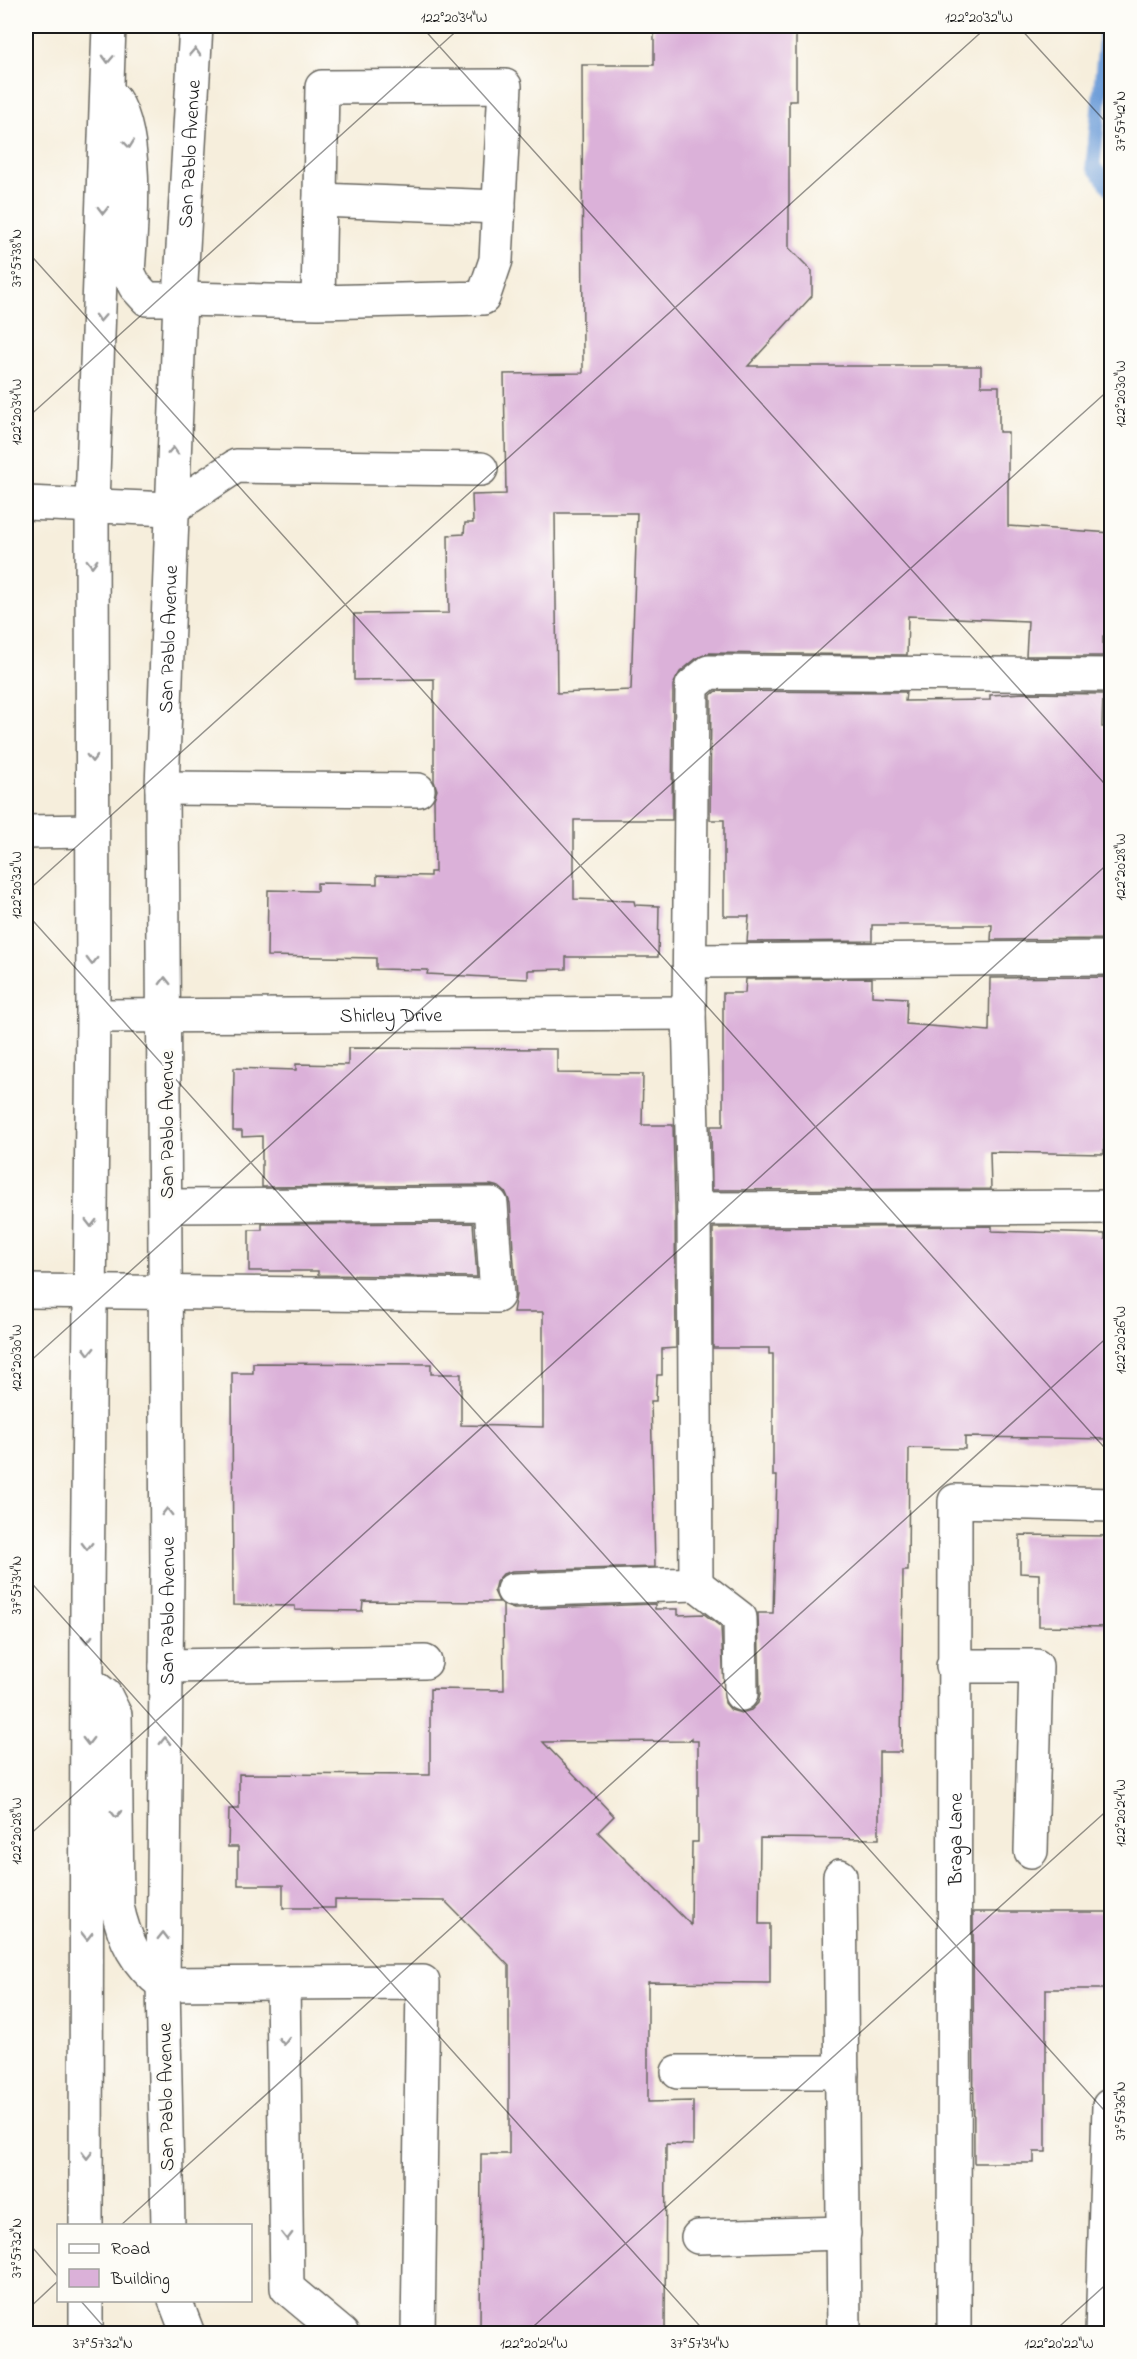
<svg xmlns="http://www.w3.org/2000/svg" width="1137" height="2359" font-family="'Indie Flower',sans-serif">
<rect width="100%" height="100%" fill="#fdfcf7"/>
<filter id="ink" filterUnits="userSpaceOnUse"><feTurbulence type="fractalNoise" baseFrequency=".0167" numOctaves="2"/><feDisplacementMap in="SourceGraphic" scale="12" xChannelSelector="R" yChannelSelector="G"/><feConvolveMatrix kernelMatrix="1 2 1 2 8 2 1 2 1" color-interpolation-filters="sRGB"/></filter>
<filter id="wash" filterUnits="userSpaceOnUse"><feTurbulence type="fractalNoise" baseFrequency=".008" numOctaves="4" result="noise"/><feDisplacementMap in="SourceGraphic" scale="24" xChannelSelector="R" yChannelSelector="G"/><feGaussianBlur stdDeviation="1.35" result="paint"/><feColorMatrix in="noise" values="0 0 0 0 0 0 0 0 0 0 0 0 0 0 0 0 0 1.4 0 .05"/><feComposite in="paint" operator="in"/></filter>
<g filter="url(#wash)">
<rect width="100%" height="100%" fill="#f6eedc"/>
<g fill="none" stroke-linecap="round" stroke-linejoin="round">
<path stroke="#6f9fd9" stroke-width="15" d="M1107,26L1093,166L1112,190"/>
</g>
<g id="blocks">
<path fill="#dbb1d9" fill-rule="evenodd" d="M654,26H796V101H789V248L812,271V296L748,366H981V386H999V432H1008V526L1112,533V637L1103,636V656H1026L1028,621L908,616L907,655L709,653L697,658L680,672L673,685L672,820H574V899L634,901L635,905L659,906L658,957H566V969L528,970V979L427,974L428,970L376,969V958L267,956L268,890L317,891V883L377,884V875L430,876V872H435L434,799L437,790L434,781V679L354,680V614L449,613L448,535L464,534L465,523H473L472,495L506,494L504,374L583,373L582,65H654ZM555,513H637L631,690L557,693Z
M716,691L906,692L905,701L990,700V695L1025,693L1103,694L1102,727H1112V939L991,940L992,925H872V941L747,942L749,916H724V820H710L711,695Z
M1112,977V1140H1104V1154L990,1152L991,1189L712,1190L711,1126H723V993H745L746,979L872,978V996L907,998L906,1024L989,1031L990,978Z
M348,1048L557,1049V1073L643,1074L642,1125H673L675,1209L676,1348L662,1349V1375H657L656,1401H651L655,1567L512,1571L503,1574L496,1582L494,1591L499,1602L363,1601L362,1611L295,1610V1606L233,1605L232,1373H253V1363L431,1364V1374H461V1425L543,1427V1312H513L516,1295L510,1203L506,1193L499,1187L491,1185L262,1187V1136L242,1137V1131H233L234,1068L296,1070V1064L348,1065Z
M473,1223L477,1277L318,1275V1271H249V1230H262V1224Z
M992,1226V1231L1105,1234V1239H1112V1439L965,1437V1449L909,1448L908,1571H903L901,1752H879V1839L760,1838L759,1924H770V1983L648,1982V2102L693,2101V2145L666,2144L665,2334H480L481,2154H509V1966L445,1901L335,1900V1908H283V1885H238V1847H228L229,1809H239V1774L430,1775V1689L504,1690L503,1605L514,1609L655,1604V1609H678V1615L704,1614L721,1627L725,1703L731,1710L741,1713L751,1710L758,1703L760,1694L758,1613H773L777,1476H773V1354H769V1348H713V1228ZM692,1738V1741H698V1842H692L691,1925L598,1832L614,1816L543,1742L689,1741Z
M1020,1535L1112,1536V1627L1039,1626V1574L1020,1573Z
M973,1912H1112V1989H1046V2152H1034V2163H974Z"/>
</g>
</g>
<g filter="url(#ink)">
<use href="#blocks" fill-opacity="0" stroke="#68665f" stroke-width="1.5"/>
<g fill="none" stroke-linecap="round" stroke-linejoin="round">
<g stroke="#68665f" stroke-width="36">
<g id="minor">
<path d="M320,200L499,207"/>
<path d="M180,299L318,302L483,298L496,260L505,86L322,87L318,302"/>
<path d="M26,503L171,509L236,466L481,469"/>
<path d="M162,788L418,790"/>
<path d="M26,832L92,831"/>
<path d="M690,961L1112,958"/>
<path id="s1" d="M93,1016L689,1013"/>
<path d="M694,1209L1112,1207"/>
<path d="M26,1291L497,1296L491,1204L166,1206"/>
<path d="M696,1584L740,1618L741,1694"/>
<path d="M513,1590L696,1584L694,1209L689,1013L692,686L709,672L1112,675"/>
<path d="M166,1666L425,1662"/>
<path d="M953,1666H1036L1031,1851"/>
<path d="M840,1876L844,2334"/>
<path d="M283,1983L287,2288L342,2334"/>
<path d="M163,1984L423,1982L418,2334"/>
<path d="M678,2072H842"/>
<path d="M698,2237L844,2233"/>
<path id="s2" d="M954,2334L955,1501L1112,1505"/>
<path d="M1102,2334L1109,2106"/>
</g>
</g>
<g stroke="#68665f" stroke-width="36">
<g id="major">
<path d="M111,96C140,126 131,230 128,272L135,286L147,299H180"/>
<path d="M88,1682L105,1695L115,1715L117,1906C124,1939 136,1964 163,1984"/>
<path d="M86,2226L87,1596L93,1016L92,504L109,26"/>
<path id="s3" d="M168,2226L163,1984L167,1571L162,788L180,299L196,26"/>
<path d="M86,2300V2334"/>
<path d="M175,2300L188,2334"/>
</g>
</g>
<use href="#minor" stroke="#fff" stroke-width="33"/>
<use href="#major" stroke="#fff" stroke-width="33"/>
</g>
<defs><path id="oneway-chevron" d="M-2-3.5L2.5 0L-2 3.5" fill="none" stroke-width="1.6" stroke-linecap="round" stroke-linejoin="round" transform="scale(1.5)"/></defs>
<g stroke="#999">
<use href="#oneway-chevron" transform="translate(195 52) rotate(-87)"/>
<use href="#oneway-chevron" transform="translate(108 59) rotate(92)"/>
<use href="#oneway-chevron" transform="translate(129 144) rotate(84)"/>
<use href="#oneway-chevron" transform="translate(103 210) rotate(91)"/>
<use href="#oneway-chevron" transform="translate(100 318) rotate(93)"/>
<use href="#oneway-chevron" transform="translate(173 451) rotate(-88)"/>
<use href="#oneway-chevron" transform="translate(92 563) rotate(90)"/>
<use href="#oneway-chevron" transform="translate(92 758) rotate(90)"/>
<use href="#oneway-chevron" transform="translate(92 961) rotate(90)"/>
<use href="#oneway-chevron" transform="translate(165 981) rotate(-91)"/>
<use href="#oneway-chevron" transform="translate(91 1223) rotate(90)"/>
<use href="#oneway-chevron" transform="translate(89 1351) rotate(91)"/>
<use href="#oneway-chevron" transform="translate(167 1512) rotate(-90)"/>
<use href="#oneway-chevron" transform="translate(87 1546) rotate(91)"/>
<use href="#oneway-chevron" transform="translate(87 1639) rotate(89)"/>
<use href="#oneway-chevron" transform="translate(88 1741) rotate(90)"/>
<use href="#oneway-chevron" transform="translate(165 1741) rotate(-89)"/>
<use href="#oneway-chevron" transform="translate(116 1814) rotate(89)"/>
<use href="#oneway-chevron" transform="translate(87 1936) rotate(90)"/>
<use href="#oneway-chevron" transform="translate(163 1936) rotate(-89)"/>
<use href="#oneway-chevron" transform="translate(284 2041) rotate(89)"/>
<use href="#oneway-chevron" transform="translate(87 2155) rotate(90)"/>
<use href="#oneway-chevron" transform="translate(287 2236) rotate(89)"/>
</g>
</g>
<path fill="none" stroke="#1c1c1c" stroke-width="1.5" stroke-opacity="0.45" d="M421,26L1112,792M1018,26L1112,129M26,250L1112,1456M26,419L462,26M26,892L988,26M26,913L1112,2119M26,1365L1112,387M26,1577L707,2334M26,1838L1112,860M120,2226L1112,1333M26,2240L58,2277M80,2300L110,2334M26,2311L58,2281M525,2334L1112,1806M1051,2334L1112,2279"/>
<g text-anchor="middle" stroke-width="6" stroke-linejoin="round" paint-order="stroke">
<g font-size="20" fill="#1c1c1c" stroke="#fdfcf7">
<text dy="7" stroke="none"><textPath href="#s3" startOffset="2073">San Pablo Avenue</textPath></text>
<text dy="7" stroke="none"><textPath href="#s3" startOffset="1587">San Pablo Avenue</textPath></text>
<text dy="7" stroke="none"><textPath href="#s1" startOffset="298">Shirley Drive</textPath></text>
<text transform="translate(166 1125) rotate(-90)" y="7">San Pablo Avenue</text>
<text dy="7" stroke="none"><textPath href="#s3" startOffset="615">San Pablo Avenue</textPath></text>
<text dy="7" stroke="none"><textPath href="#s2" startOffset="495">Braga Lane</textPath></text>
<text transform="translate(165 2097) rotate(-91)" y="7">San Pablo Avenue</text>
</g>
</g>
<rect width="1137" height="2359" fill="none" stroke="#fdfcf7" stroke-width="66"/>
<rect x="57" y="2224" width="195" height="78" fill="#fdfcf7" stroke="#a3a29f" stroke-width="1.5"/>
<rect x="69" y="2244" width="30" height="9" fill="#ffffff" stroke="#a3a29f" stroke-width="1.5"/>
<text x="111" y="2254" font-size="18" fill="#1c1c1c">Road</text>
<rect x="69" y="2269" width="30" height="18" fill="#dbb1d9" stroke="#a3a29f" stroke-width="1.5"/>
<text x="111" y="2284" font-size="18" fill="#1c1c1c">Building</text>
<rect x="33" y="33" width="1071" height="2293" fill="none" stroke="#1c1c1c" stroke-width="2"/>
<g font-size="15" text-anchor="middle" fill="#1c1c1c">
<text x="454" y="22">122°20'34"W</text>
<text x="979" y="22">122°20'32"W</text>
<text transform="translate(1120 121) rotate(-90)" y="5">37°57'42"N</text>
<text transform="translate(16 258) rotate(-90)" y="5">37°57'38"N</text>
<text transform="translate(1120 394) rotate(-90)" y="5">122°20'30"W</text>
<text transform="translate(16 412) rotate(-90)" y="5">122°20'34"W</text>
<text transform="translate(1120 867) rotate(-90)" y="5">122°20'28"W</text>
<text transform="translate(16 885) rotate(-90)" y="5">122°20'32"W</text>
<text transform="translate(1120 1340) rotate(-90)" y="5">122°20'26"W</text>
<text transform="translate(16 1358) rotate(-90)" y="5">122°20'30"W</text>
<text transform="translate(16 1585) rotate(-90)" y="5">37°57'34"N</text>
<text transform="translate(1120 1813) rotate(-90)" y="5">122°20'24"W</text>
<text transform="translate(16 1831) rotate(-90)" y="5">122°20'28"W</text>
<text transform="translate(1120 2111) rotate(-90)" y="5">37°57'36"N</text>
<text transform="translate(16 2248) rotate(-90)" y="5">37°57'32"N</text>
<text x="103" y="2348">37°57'32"N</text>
<text x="534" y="2348">122°20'24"W</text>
<text x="700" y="2348">37°57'34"N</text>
<text x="1059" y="2348">122°20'22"W</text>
</g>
</svg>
